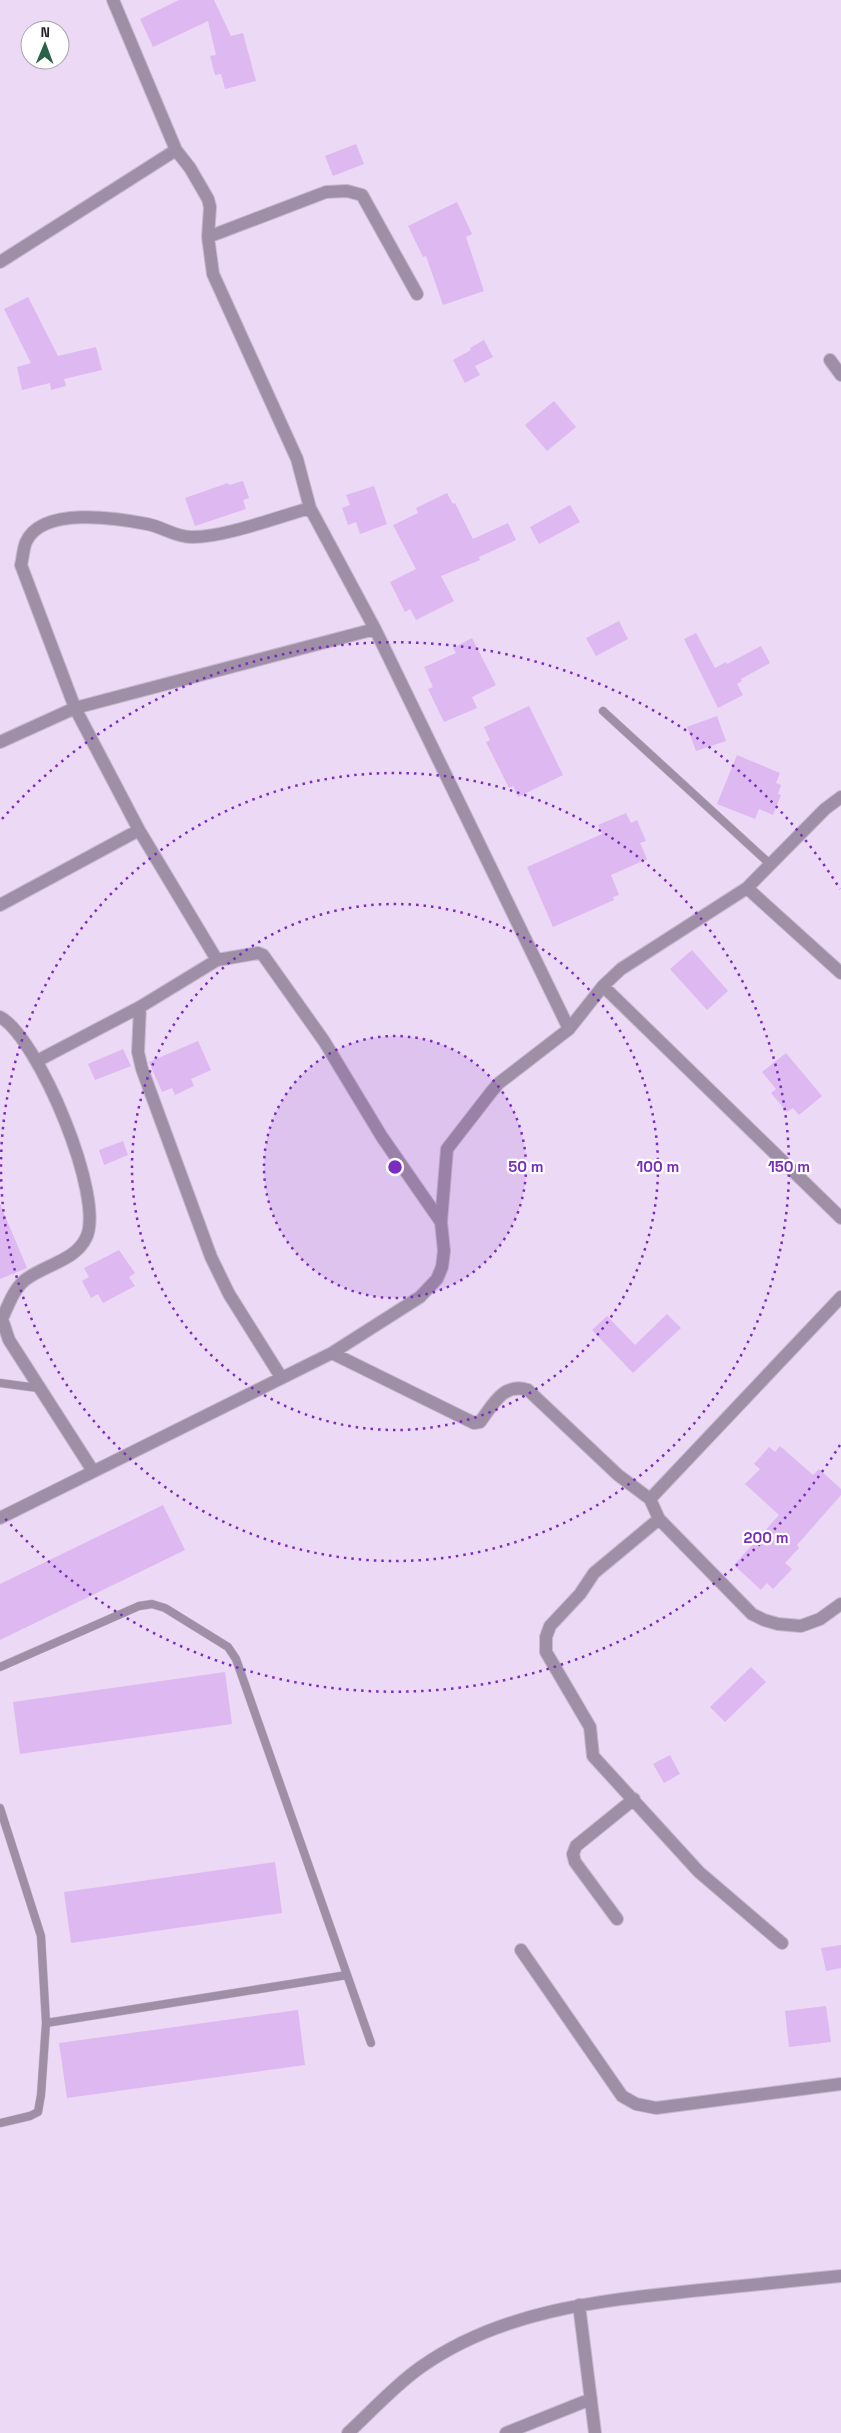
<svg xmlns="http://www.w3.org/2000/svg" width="841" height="2433" font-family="'Space Grotesk',sans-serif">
<rect width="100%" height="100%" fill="#ecd9f5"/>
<path fill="#deb8f0" d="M179,0H214L231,36L243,33L256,81L225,89L221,74L215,75L210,56L216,55L208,21L153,47L140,19Z
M356,144L364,164L333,176L325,156Z
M457,202L472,234L466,237L484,291L443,305L426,256L423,257L408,226Z
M28,297L58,356L96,347L102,370L64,379L66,386L51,390L50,383L22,390L17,367L31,363L4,309Z
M484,340L493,357L475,366L480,375L465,383L453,360L471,350L470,348Z
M554,401L576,427L547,451L525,425Z
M243,481L249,498L243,500L246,509L195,526L185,498L228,483L229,485Z
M374,486L387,524L360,534L356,522L348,525L342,508L350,505L346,495Z
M447,493L453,504L455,503L473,539L508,523L516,540L479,557L480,560L441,576L454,601L416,620L410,609L405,612L390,582L416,569L393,525L418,513L416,508Z
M570,505L580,522L539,544L530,527Z
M619,621L628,639L596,656L586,638Z
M696,633L715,668L726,662L727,664L761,646L770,663L741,679L742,681L737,684L743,695L718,708L684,639Z
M472,638L496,685L472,697L477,708L444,722L428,689L433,687L424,667L456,653L453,648Z
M529,706L563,775L518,797L513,786L509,788L486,742L490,740L484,727Z
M717,716L726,741L696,751L687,727Z
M737,755L780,773L776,783L781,785L778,794L781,795L773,815L759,809L755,819L717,804Z
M626,813L631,823L637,820L646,841L640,843L647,859L611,875L619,895L613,897L614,900L553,927L527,867L602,834L598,825Z
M692,950L728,991L707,1010L670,969Z
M198,1041L211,1070L191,1079L194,1086L175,1095L172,1088L162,1092L149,1062Z
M123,1049L131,1066L95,1080L88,1064Z
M786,1053L822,1096L799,1115L793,1108L787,1112L771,1093L776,1089L762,1072Z
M123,1141L128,1155L104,1165L99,1150Z
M0,1204L27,1268L0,1279Z
M119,1250L135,1273L129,1277L135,1286L103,1303L98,1294L91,1298L82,1281L89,1277L84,1268Z
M667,1314L681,1328L633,1373L592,1330L607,1316L635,1345Z
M780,1446L813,1475L819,1469L841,1489V1495L797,1545L799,1548L785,1563L792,1569L773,1589L767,1583L761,1590L734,1565L779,1515L745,1484L760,1469L754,1464L769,1447L775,1452Z
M163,1505L185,1550L0,1640V1584Z
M751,1667L766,1682L725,1722L710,1707Z
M225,1672L232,1724L20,1754L13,1702Z
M670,1755L680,1774L664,1783L653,1764Z
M275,1862L282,1913L71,1943L64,1892Z
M841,1945V1968L826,1971L821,1948Z
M826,2006L831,2042L789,2047L785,2011Z
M298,2010L305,2065L67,2098L59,2043Z"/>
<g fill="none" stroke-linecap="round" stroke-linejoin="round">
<g stroke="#c8b7d0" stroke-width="9">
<path id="lane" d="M603,711L771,865
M0,1383L38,1388
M0,1667L139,1606L152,1604L165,1608L228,1647L236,1659L371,2043
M0,1808L41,1936L46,2023L41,2095L38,2112L30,2116L0,2123
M46,2023L347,1975"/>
</g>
<g stroke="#c8b7d0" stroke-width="14">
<path id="street" d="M113,0L176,150L190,168L208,199L210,207L208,237L213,274L297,459L310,508L375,629L569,1029
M208,237L326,192L347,191L362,195L417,294
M0,262L176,150
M830,360L841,375
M0,742L75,708L375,629
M747,888L841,973
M0,905L139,830
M217,960L139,830L75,708L21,565C23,558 23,549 26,542C42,506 117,518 147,524C163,527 175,537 191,537C222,538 278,517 310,508
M603,986L841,1218
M140,1007L138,1052L142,1069L211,1257L229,1294L281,1377
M0,1017C38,1037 106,1199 86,1238C75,1261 44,1265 25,1280C13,1290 8,1306 2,1319L9,1340L93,1471
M37,1061L140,1007L217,960L258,953L263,955L324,1041L382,1137L441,1222
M841,1297L650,1499L659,1519L752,1614L764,1620L778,1624L801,1626L820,1619L841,1604
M332,1353L474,1423L480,1422C493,1405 503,1382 528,1390L618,1475L650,1499
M0,1518L332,1353L420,1297L437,1279L442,1267L444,1251L441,1222L447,1149L492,1091L499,1083L569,1029L603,986L621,969L747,888L825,809L841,797
M659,1519L594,1573L580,1594L550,1626L546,1637V1652L590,1727L593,1756L699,1872L782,1943
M617,1919L575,1862L573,1854L576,1846L634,1799
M521,1950L622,2096L636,2104L656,2108L841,2084
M579,2305L595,2433
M348,2433C372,2411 395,2385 421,2367C500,2311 597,2301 691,2291C741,2286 791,2281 841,2276
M506,2433L591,2399"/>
</g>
<use href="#lane" stroke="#9e8ea6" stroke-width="8"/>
<use href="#street" stroke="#9e8ea6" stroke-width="12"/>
</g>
<circle cx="395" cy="1167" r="131" fill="#7b2cbf" fill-opacity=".12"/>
<g fill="none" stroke="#7b2cbf" stroke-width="2.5" stroke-dasharray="2.5 5">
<circle cx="395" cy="1167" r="131"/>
<circle cx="395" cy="1167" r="263"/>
<circle cx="395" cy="1167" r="394"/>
<path d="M840 1445A525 525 0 0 1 2 1515M2 819A525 525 0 0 1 840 889"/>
</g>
<circle cx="395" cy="1167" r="8" fill="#7b2cbf" stroke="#fff" stroke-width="2.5"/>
<g font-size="15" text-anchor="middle" font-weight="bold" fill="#7b2cbf" stroke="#fff" stroke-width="4.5" stroke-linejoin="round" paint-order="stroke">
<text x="526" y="1172">50 m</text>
<text x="658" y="1172">100 m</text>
<text x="789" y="1172">150 m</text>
<text x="766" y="1543">200 m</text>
</g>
<g transform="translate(45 45) rotate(1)"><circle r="24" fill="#ffffff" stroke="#a7a4a8"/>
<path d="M0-4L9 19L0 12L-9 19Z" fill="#28624b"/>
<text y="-8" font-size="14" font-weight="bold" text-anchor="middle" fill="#231c26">N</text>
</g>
</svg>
